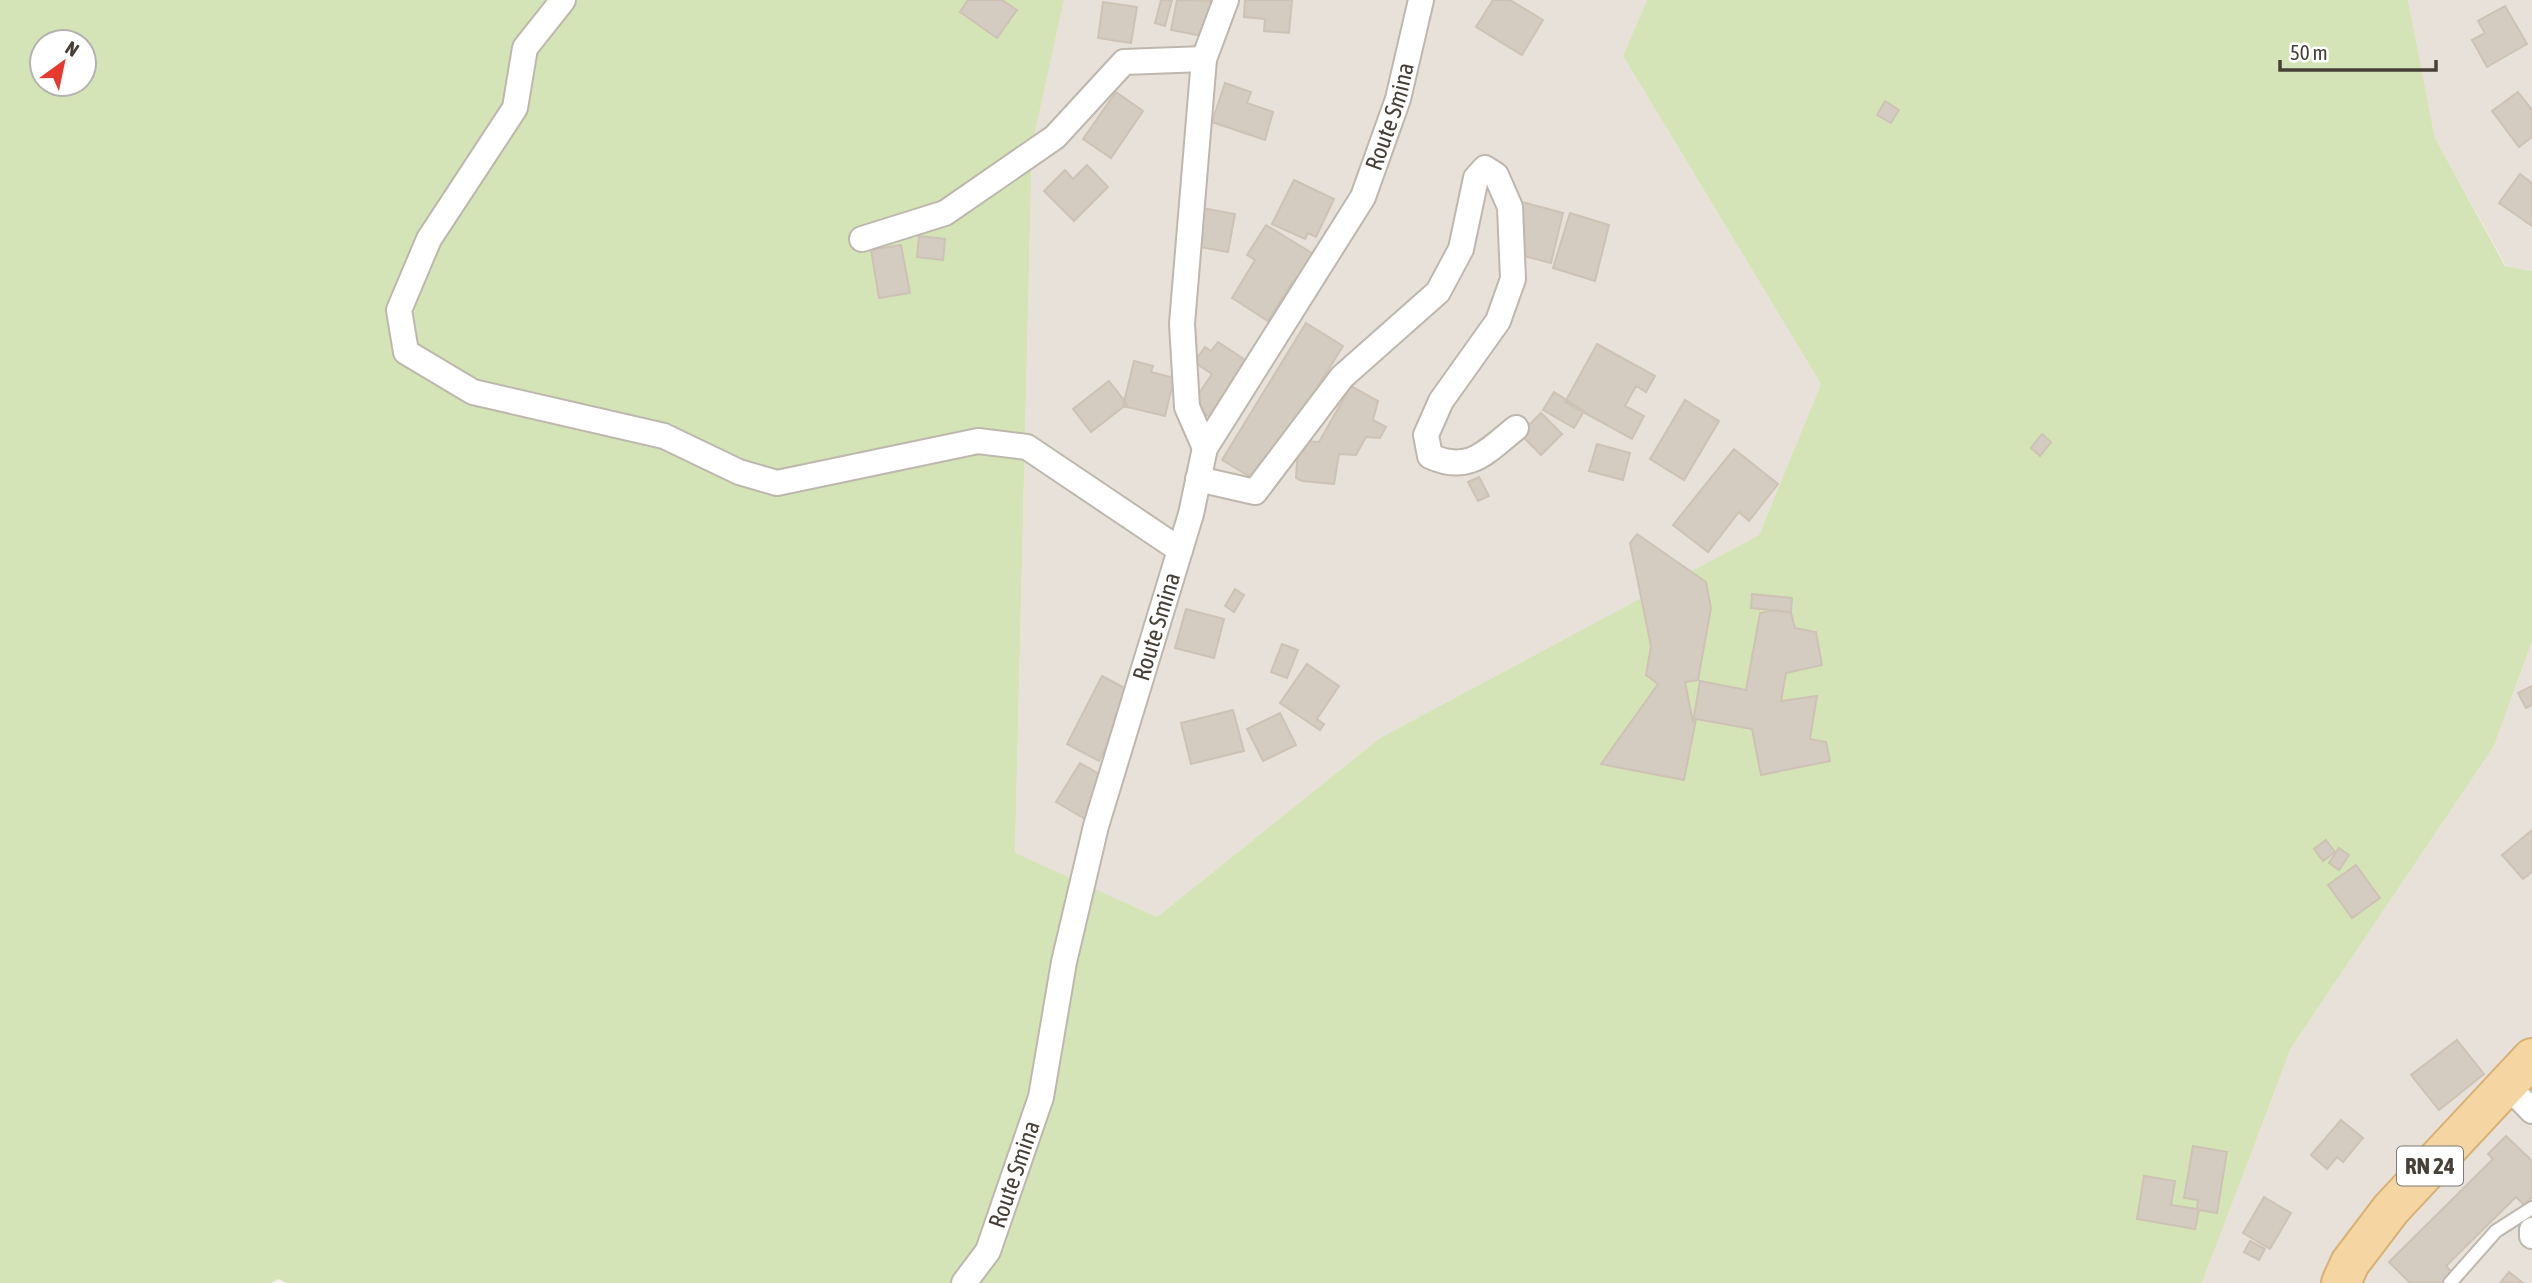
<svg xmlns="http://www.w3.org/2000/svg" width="2532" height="1283" font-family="'Asap Condensed',sans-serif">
<rect width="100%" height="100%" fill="#f4f0ea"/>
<path fill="#e7e1d9" d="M1064,0H1647L1623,56L1821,384L1759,535L1380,738L1157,917L1015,854L1032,146Z
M2408,0H2532V271L2506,266L2435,138Z
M2532,641V1283H2202L2291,1048L2494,746Z"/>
<path fill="#d4e4b7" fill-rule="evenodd" d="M0,0H1064L1032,146L1015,853L1157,917L1380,738L1759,535L1821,384L1623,56L1647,0H2408L2435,138L2505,266L2532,271V641L2494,746L2291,1048L2202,1283H287L278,1279L271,1283H0ZM42,42H84V84H42Z"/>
<path fill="#d4cbc1" stroke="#cec2b5" stroke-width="2" d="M968,0H1002L1017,10L997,38L960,12Z
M1161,0H1172L1165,26L1155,23Z
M1177,0L1214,1L1208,37L1171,30Z
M1245,0H1292L1289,33L1264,31L1265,19L1244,17Z
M1493,0H1510L1543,20L1522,55L1476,27Z
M1103,2L1137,7L1131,43L1098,38Z
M2505,6L2527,44L2487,67L2472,40L2485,33L2478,21Z
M1225,83L1251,92L1247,103L1273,112L1265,140L1212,122Z
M1116,92L1143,111L1111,158L1083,139Z
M2518,92L2532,110V137L2519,147L2492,111Z
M1885,101L1899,110L1891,123L1877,115Z
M1087,165L1108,187L1074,221L1044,191L1065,170L1073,179Z
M2520,174L2532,183V226L2499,203Z
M1294,180L1334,199L1316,237L1308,233L1305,239L1272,224Z
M1522,202L1563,213L1551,263L1520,255L1513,239Z
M1202,208L1235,214L1228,252L1195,246Z
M1570,213L1609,225L1595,281L1553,268Z
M1266,225L1315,255L1296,285L1292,283L1268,321L1232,298L1255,260L1247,255Z
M919,236L945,239L943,260L917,257Z
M901,245L910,293L879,298L871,250Z
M1306,323L1343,346L1259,482L1222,460Z
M1218,342L1247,361L1210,417L1191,405L1212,374L1194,362L1205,347L1211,351Z
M1597,344L1655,376L1646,392L1636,386L1625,406L1644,416L1632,439L1565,402Z
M1134,361L1153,366L1151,372L1174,378L1165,416L1123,406Z
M1109,381L1127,404L1091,432L1073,409Z
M1351,386L1378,401L1373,420L1386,427L1380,438L1366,437L1356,455L1339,454L1334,484L1302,481L1296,478L1298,447L1302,441L1319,442Z
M1554,392L1584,411L1574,428L1543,410Z
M1685,400L1719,421L1684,480L1650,459Z
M1541,413L1562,434L1541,455L1520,434Z
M2042,434L2051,442L2040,456L2031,448Z
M1597,444L1630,453L1623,480L1589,471Z
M1734,449L1778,484L1749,521L1739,512L1708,552L1673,525Z
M1479,477L1489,496L1478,501L1468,482Z
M1637,534L1706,582L1711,608L1698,680L1685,682L1693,722L1700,681L1746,690L1760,613L1776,610L1791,613L1795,628L1816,632L1822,665L1786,673L1781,701L1817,696L1810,739L1826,742L1830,761L1761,775L1752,729L1696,719L1684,780L1601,764L1658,684L1646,675L1651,646L1630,543Z
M1235,589L1244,595L1234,612L1225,606Z
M1752,594L1792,598L1791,612L1751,608Z
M1186,609L1224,619L1214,658L1175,648Z
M1282,644L1298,650L1287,678L1271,672Z
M1307,664L1339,686L1317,719L1324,724L1320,730L1280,703Z
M1102,676L1134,693L1099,761L1067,744Z
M2532,686V705L2526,708L2518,693Z
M1233,710L1244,751L1191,764L1181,723Z
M1280,713L1296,745L1263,761L1247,729Z
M1080,763L1108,779L1085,819L1056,802Z
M2532,830V872L2523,879L2502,855Z
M2326,840L2335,852L2323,861L2314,849Z
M2339,848L2349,855L2339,870L2329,863Z
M2356,865L2380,898L2352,918L2328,885Z
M2457,1040L2484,1074L2439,1110L2411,1075Z
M2341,1120L2363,1138L2343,1162L2337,1157L2327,1169L2311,1155Z
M2506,1136L2532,1161V1197L2524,1205L2516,1197L2446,1266L2454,1275L2446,1283H2410L2389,1262L2493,1159L2488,1154Z
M2193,1146L2227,1152L2217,1213L2199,1210L2195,1229L2137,1219L2144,1176L2175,1181L2171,1205L2197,1209L2198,1200L2184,1198Z
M2264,1197L2291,1213L2270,1249L2243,1233Z
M2250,1241L2265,1249L2259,1260L2244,1252Z
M2509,1272L2523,1283H2500Z"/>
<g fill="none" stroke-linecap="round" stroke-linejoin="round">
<g stroke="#beb7ae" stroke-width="16">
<path id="lane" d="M2450,1283L2496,1231L2532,1208"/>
</g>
<g stroke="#beb7ae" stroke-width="28">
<g id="street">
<path d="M563,0L525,48L515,108L429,239L399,310L406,352L473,392L664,436L739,472L777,483L978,441L1027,447L1180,550"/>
<path d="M862,239L945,213L1055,137L1124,62L1204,59"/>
<path d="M1205,448L1187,407L1182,324L1204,59L1226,0"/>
<path d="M1198,479L1255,492L1342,377L1438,292L1461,249L1476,178L1485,168L1496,175L1510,207L1513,279L1498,321L1441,401L1426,435L1430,456C1469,474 1486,452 1516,428"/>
<path d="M2505,1083L2532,1111"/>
<path d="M2532,1230V1236"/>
<path id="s1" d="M964,1283L988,1251L1041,1097L1064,962L1096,826L1191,514L1205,448L1363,197L1398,99L1421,0"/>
</g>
</g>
<g stroke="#d9b073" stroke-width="42">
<path id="primary" d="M2341,1283L2350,1263L2391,1209L2532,1058"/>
</g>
<use href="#lane" stroke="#fff" stroke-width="12"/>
<use href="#street" stroke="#fff" stroke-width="24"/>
<use href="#primary" stroke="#f5d5a2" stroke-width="38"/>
</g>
<g text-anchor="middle" stroke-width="5" stroke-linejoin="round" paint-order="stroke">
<rect fill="#fff" stroke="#7e7974" stroke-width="2" x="2397" y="1146.5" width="66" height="39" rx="5"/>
<g font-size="23" font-weight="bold" fill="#474039">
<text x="2430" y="1174">RN 24</text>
</g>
<g font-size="24" fill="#474039" stroke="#fff">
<text dy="8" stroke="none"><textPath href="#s1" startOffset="1255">Route Smina</textPath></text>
<text dy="8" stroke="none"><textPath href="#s1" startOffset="688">Route Smina</textPath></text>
<text dy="8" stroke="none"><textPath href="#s1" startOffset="121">Route Smina</textPath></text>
</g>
</g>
<g transform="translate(63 63) rotate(33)"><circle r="33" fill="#ffffff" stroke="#b5b3b0" stroke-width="2"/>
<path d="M0-5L12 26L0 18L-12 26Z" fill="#e6392f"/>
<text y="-10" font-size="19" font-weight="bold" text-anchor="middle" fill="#474039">N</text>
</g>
<path d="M2280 60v10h156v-10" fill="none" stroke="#474039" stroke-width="3.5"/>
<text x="2290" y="60" font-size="21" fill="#474039" stroke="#ffffff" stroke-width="5" paint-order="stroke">50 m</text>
</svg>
